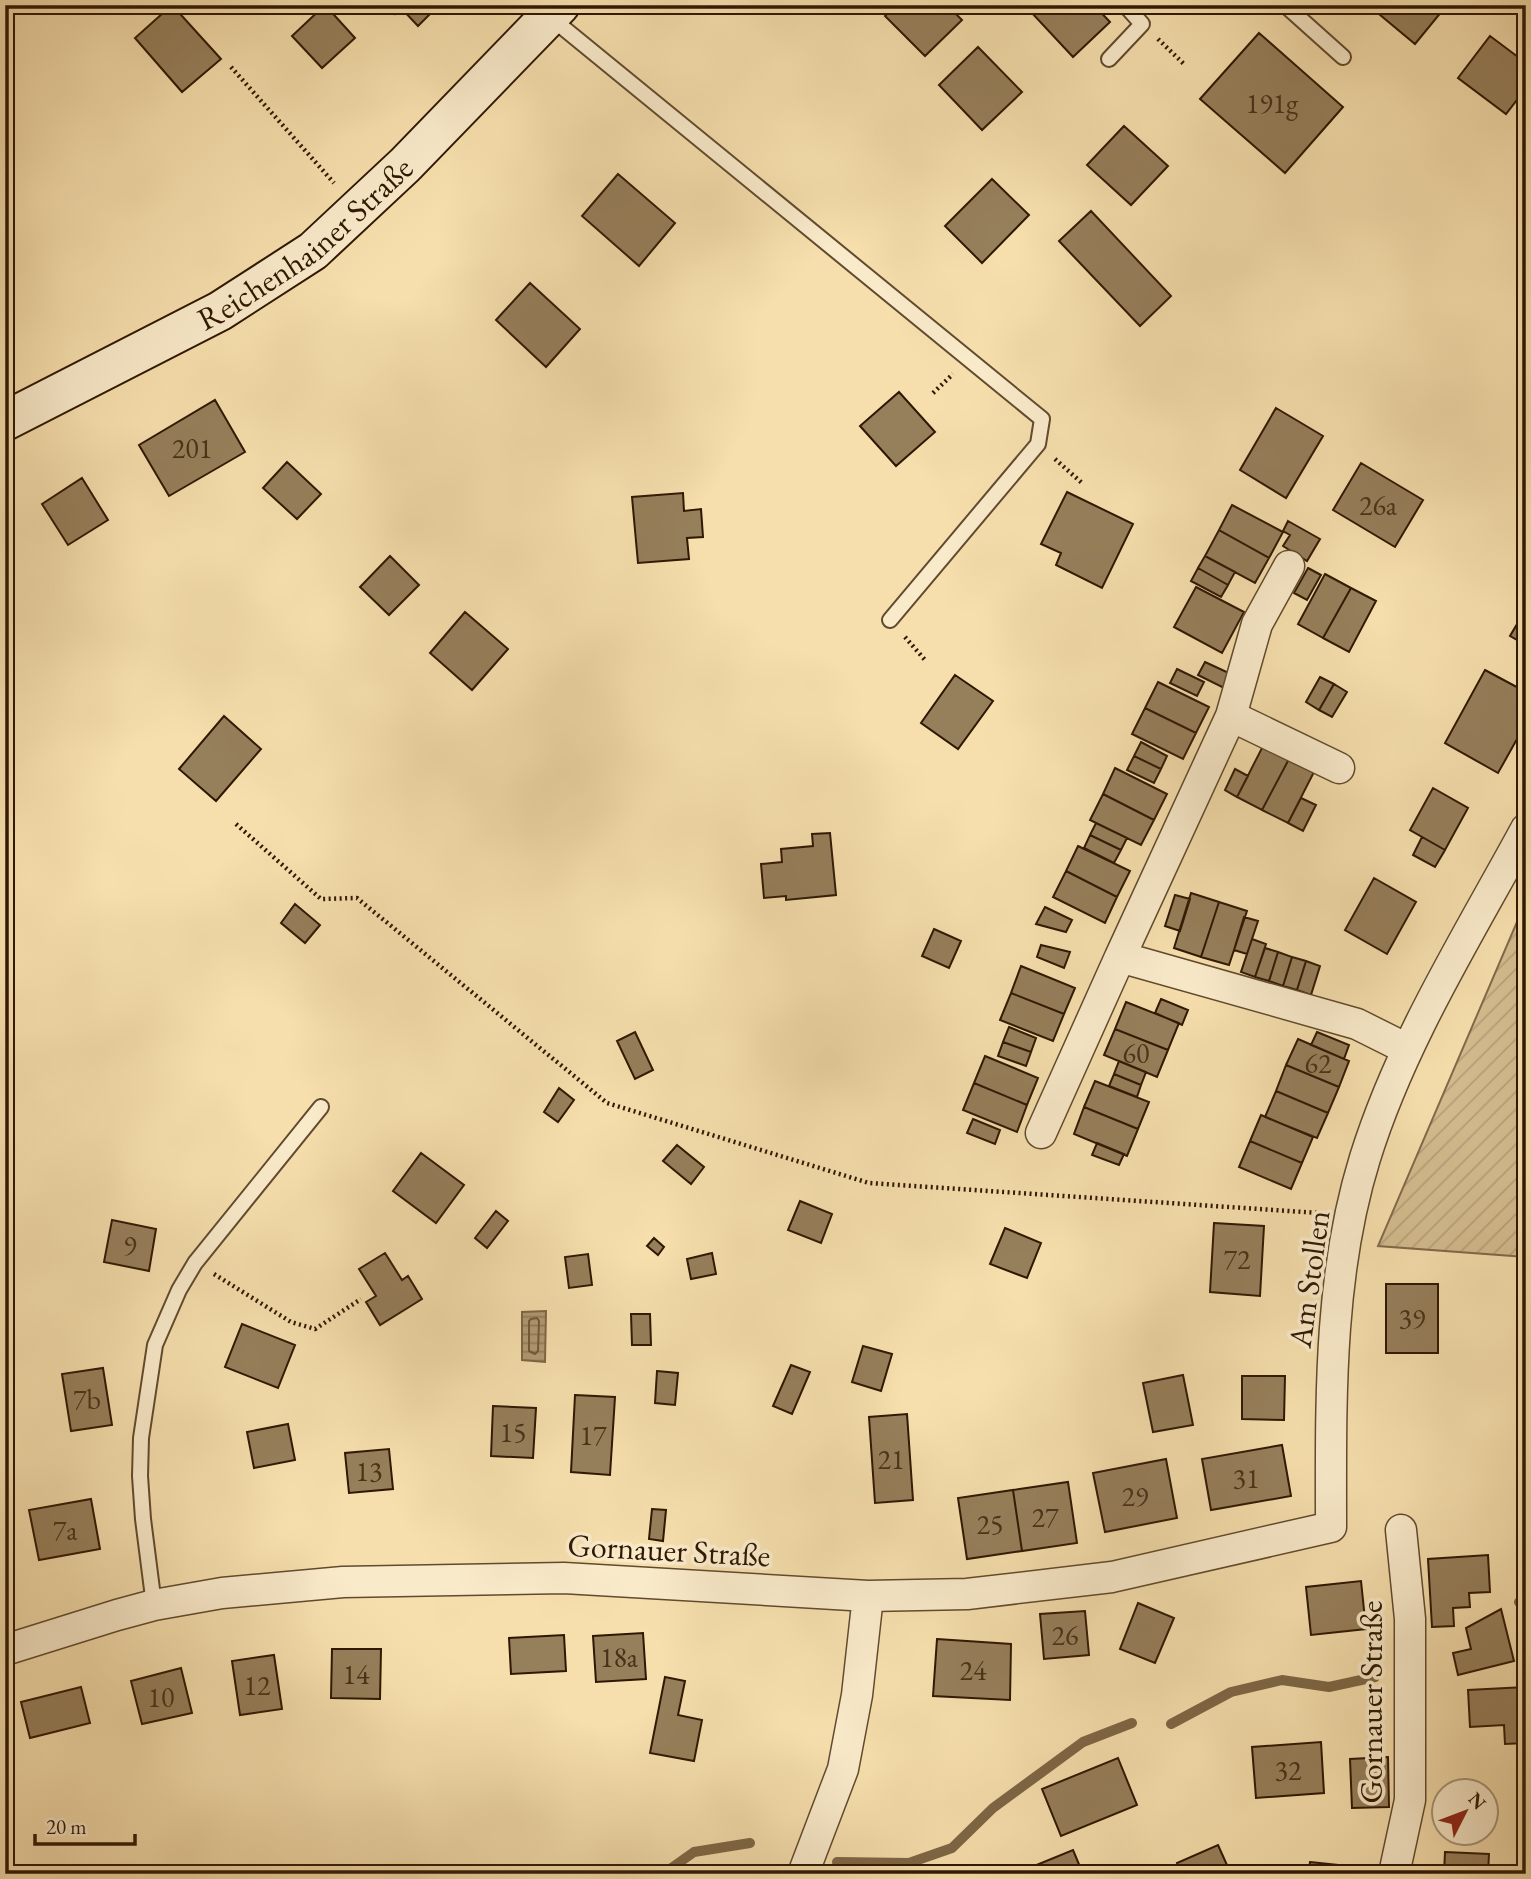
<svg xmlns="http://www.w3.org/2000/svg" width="1531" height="1879" font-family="'EB Garamond',serif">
<defs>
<pattern id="garden-furrows" width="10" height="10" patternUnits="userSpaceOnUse" patternTransform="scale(1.75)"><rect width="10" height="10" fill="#d4bd90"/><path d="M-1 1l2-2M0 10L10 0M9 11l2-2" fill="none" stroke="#b6a27b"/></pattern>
<pattern id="water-rules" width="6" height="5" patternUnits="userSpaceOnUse" patternTransform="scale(1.75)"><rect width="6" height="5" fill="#b29b73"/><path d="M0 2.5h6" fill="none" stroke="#917d5c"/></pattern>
</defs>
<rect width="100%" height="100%" fill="#f6dfad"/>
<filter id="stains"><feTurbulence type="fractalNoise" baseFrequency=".00286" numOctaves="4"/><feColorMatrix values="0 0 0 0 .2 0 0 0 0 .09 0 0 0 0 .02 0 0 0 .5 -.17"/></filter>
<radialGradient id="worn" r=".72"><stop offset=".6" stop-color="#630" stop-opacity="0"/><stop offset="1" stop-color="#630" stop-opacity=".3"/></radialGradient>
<path fill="url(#garden-furrows)" stroke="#826a4a" stroke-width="2" d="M1526,901V1257L1378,1246Z"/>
<path fill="url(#water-rules)" stroke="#7e6746" stroke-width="2" d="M546,1311L545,1362L522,1360V1312Z"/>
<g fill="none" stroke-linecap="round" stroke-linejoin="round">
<path stroke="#705a3b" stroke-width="2" d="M531,1319L537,1318L539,1321L538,1351L535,1354L529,1351V1321Z"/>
<path stroke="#7e6746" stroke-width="10" d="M1519,1602L1526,1597
M1171,1724L1231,1692L1282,1680L1329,1687L1375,1677
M837,1862L909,1863L952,1848L993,1808L1083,1742L1132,1723
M663,1874L694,1852L750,1843"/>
</g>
<path fill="#967f5b" stroke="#2f1803" stroke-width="2" d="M172,5L221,59L182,92L135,38Z
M325,5L355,38L322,68L292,36Z
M387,5H439L418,26L401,8L395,14Z
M896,5H947L962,20L925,56L885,16Z
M1038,5H1094L1110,22L1073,57L1031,12Z
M1376,5H1447L1415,44L1373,9Z
M1259,33L1343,107L1285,173L1200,99Z
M1490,36L1526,63V88L1506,114L1458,78Z
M978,47L1022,92L982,130L939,85Z
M1124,126L1168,166L1131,205L1087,165Z
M618,174L675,223L639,266L582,216Z
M992,179L1029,215L982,263L945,226Z
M1091,211L1171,296L1140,326L1059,241Z
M530,283L580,329L546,367L496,320Z
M899,392L935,432L896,466L860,426Z
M215,400L245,452L169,496L139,445Z
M1276,408L1323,436L1286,498L1240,470Z
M287,462L321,494L297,519L263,488Z
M1361,463L1423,500L1395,547L1333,510Z
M82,478L108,520L68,545L42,504Z
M1067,492L1133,524L1102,588L1056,565L1061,553L1041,544Z
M683,493L684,511L701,509L703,537L687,538L689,559L638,563L632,497Z
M1232,505L1283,532L1269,558L1219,530Z
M1288,521L1320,539L1307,561L1283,546L1290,535L1283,531Z
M1219,530L1269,558L1255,583L1205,556Z
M390,556L419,585L389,615L360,587Z
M1205,556L1235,572L1228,585L1198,568Z
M1198,568L1228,585L1221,597L1191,581Z
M1308,568L1321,575L1307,600L1294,593Z
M1325,574L1351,588L1323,638L1298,624Z
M1196,587L1244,612L1222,653L1174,627Z
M1351,588L1376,601L1349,652L1323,638Z
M1526,609V645L1510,636Z
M465,612L508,649L472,690L430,653Z
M1205,662L1231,674L1224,688L1198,675Z
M1177,669L1204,682L1197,696L1170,683Z
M1485,670L1526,692V723L1498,773L1445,743Z
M955,675L993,701L958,749L921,723Z
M1320,677L1334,684L1319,710L1306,702Z
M1158,682L1209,707L1196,733L1145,708Z
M1334,684L1347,692L1332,717L1319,710Z
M1145,708L1196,733L1183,759L1132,734Z
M224,716L261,749L216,801L179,769Z
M1141,742L1167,756L1161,769L1134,756Z
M1263,746L1289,759L1262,810L1237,797Z
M1134,756L1161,769L1154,783L1127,770Z
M1289,759L1314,772L1288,823L1262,810Z
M1115,768L1167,794L1154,820L1103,794Z
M1235,769L1248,776L1237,797L1225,790Z
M1433,788L1468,808L1445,850L1410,830Z
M1103,794L1154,820L1141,845L1090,820Z
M1301,798L1316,805L1303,831L1288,823Z
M1096,823L1127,838L1121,850L1090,835Z
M830,833L836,895L786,900V896L764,898L761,864L782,862L781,849L813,846L812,834Z
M1090,835L1121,850L1114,863L1084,848Z
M1422,837L1445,850L1435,867L1413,855Z
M1078,846L1130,871L1117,897L1066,871Z
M1066,871L1117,897L1105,923L1053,897Z
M1374,878L1416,902L1387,954L1345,930Z
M1191,893L1219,902L1201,957L1174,948Z
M1175,895L1190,899L1180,931L1165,926Z
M1219,902L1247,911L1229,965L1201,957Z
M295,904L320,925L305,943L281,923Z
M1045,907L1072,920L1066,932L1036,924Z
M1244,917L1258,921L1247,954L1234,950Z
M934,929L961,941L949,968L922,956Z
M1252,939L1266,944L1255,977L1241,972Z
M1041,945L1070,952L1064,968L1037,957Z
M1265,948L1278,952L1269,981L1255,977Z
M1278,952L1292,957L1283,986L1269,981Z
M1292,957L1306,961L1297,990L1283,986Z
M1306,961L1320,966L1311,995L1297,990Z
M1021,966L1075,988L1064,1014L1011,993Z
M1011,993L1064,1014L1053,1041L1000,1020Z
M1161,999L1188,1010L1182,1025L1155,1013Z
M1126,1002L1179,1023L1168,1050L1115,1029Z
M1009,1027L1036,1038L1031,1052L1003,1042Z
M1115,1029L1168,1050L1157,1077L1104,1055Z
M635,1032L653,1070L635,1079L617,1041Z
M1317,1032L1349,1045L1344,1059L1311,1045Z
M1298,1039L1349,1061L1339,1087L1286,1065Z
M1003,1042L1031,1052L1026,1066L998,1056Z
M985,1056L1038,1078L1027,1105L974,1083Z
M1119,1061L1146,1072L1141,1085L1114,1074Z
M1286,1065L1339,1087L1328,1113L1276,1091Z
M1114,1074L1141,1085L1137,1097L1109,1086Z
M1095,1081L1149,1102L1138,1129L1084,1107Z
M974,1083L1027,1105L1017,1132L963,1110Z
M559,1088L574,1100L558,1122L544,1112Z
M1276,1091L1328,1113L1317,1138L1265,1117Z
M1084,1107L1138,1129L1127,1156L1074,1134Z
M1261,1115L1313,1137L1302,1163L1250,1141Z
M973,1119L1000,1130L995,1144L967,1133Z
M1250,1141L1302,1163L1291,1189L1239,1167Z
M1097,1143L1124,1154L1119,1165L1092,1155Z
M677,1145L704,1167L691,1184L663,1161Z
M421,1153L464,1185L436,1223L393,1191Z
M800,1201L832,1214L821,1243L788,1230Z
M496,1211L508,1221L487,1248L475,1238Z
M112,1220L156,1229L149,1271L104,1262Z
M1214,1223L1264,1226L1260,1296L1210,1292Z
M1005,1228L1041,1243L1027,1278L990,1264Z
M654,1238L664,1247L658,1255L647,1246Z
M385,1253L402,1280L408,1276L422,1299L380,1325L366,1302L376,1296L359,1269Z
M712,1253L716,1274L691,1279L687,1259Z
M588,1254L592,1285L569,1288L565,1257Z
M1386,1284H1438V1353H1386Z
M631,1314H650L651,1345H632Z
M242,1324L295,1345L278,1388L225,1367Z
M863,1346L892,1354L881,1391L852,1382Z
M791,1365L810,1372L792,1414L773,1406Z
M103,1368L112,1425L71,1431L62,1374Z
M657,1371L678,1373L675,1405L655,1403Z
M1183,1375L1193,1425L1153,1432L1143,1383Z
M1242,1376H1285L1284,1420L1242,1419Z
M575,1395L615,1397L610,1475L571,1472Z
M493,1406L536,1408L533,1458L491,1456Z
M907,1414L913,1500L875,1503L869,1417Z
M288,1424L295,1460L254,1468L247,1432Z
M1282,1445L1291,1496L1211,1510L1202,1459Z
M389,1449L393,1489L349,1493L345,1453Z
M1166,1459L1177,1518L1105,1532L1093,1473Z
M1068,1482L1077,1543L1022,1551L1013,1490Z
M1013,1490L1022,1551L967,1559L958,1498Z
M91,1499L100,1549L39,1560L29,1510Z
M652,1509L666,1510L663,1541L649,1539Z
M1488,1555L1490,1592L1469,1593L1470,1607L1453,1608L1454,1626L1432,1627L1428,1559Z
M1361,1581L1366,1629L1311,1635L1306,1587Z
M1138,1603L1174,1618L1155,1663L1120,1649Z
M1501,1609L1514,1661L1458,1675L1453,1653L1471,1649L1466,1628Z
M1085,1611L1089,1655L1044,1659L1040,1614Z
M643,1633L646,1679L596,1682L593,1636Z
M564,1635L566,1671L511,1674L509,1638Z
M937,1639L1011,1644L1010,1700L933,1696Z
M332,1649H381L380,1699L331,1698Z
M274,1655L282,1709L240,1715L232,1661Z
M181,1668L192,1713L142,1724L131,1681Z
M665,1677L685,1681L678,1715L702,1720L694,1761L650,1753Z
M81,1687L90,1723L30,1738L21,1702Z
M1526,1687V1743L1505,1744L1504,1725L1470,1727L1468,1690Z
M1321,1742L1324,1793L1256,1798L1252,1747Z
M1388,1757L1389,1807L1352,1808L1350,1759Z
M1118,1758L1137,1805L1061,1836L1042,1789Z
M1218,1845L1231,1874H1182L1177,1863Z
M1073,1850L1083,1874H1018L1017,1873Z
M1445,1852L1489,1854L1488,1874H1444Z
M1310,1862L1347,1866L1346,1874H1308Z"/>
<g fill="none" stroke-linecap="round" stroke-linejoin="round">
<g stroke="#614a2e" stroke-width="18">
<path id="service" d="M1285,5L1343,57
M550,17L1042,419L1038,444L890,620
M1109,59L1142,24L1125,5
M154,1605L143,1519L140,1476L141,1438L155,1345L179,1290L195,1263L321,1107"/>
</g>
<g stroke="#614a2e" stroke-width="33">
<path id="minor" d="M1289,566L1257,624L1231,716L1120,957L1357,1024L1407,1049
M1231,716L1339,768
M1041,1133L1120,957
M5,1650L117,1615L154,1605L222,1593L343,1582L564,1578L868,1596L967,1594L1112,1577L1331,1527C1331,1404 1328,1277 1365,1158C1401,1042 1468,936 1526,829
M803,1874L843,1769L857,1695L868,1596
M1394,1874L1410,1800V1619L1401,1530"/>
</g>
<g stroke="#2f1803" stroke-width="42">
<g id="secondary">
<path id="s1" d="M5,421L220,311L313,251L405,165L560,5"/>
</g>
</g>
<path stroke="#2f1803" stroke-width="4.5" stroke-dasharray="2 3.5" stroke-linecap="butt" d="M1158,39L1185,65
M231,67L334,183
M933,393L953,374
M1055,459L1082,483
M905,637L925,660
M236,824L321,899L357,898L607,1103L869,1183L1319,1213
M214,1274L291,1322L315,1329L361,1299"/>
<use href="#service" stroke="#f9eaca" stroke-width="14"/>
<use href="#minor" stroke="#f9eaca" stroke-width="30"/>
<use href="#secondary" stroke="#f9eaca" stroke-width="38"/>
</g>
<g text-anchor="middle" stroke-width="7" stroke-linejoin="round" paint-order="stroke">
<g font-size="28" fill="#493219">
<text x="1272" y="113">191g</text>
<text x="192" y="458">201</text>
<text x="1378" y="515">26a</text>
<text x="1136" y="1063">60</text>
<text x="1318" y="1073">62</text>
<text x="130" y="1255">9</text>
<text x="1237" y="1269">72</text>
<text x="1412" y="1328">39</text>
<text x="87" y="1409">7b</text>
<text x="513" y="1442">15</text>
<text x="593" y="1445">17</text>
<text x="891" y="1469">21</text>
<text x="369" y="1481">13</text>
<text x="1246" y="1488">31</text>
<text x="1135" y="1506">29</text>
<text x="1045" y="1527">27</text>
<text x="990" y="1534">25</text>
<text x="65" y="1540">7a</text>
<text x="1065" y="1645">26</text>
<text x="619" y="1667">18a</text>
<text x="973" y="1680">24</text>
<text x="356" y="1684">14</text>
<text x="257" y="1695">12</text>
<text x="161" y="1707">10</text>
<text x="1288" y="1780">32</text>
</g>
<g font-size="32" fill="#2f1803" stroke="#f9eaca">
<text dy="11" stroke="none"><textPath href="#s1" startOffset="350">Reichenhainer Straße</textPath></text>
<text transform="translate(1309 1279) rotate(-82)" y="11">Am Stollen</text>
<text transform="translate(669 1550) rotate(3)" y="11">Gornauer Straße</text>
<text transform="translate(1371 1702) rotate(-90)" y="11">Gornauer Straße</text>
</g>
</g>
<rect width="1531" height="1879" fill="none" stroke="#f6dfad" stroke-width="28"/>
<rect x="7" y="7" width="1517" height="1865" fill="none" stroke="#2f1803" stroke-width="3.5"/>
<rect x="14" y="14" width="1503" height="1851" fill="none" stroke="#2f1803" stroke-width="2"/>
<g transform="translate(1465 1812) rotate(48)"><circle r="33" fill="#f9eaca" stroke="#a8967a" stroke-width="2"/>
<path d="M0-5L12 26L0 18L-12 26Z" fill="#8f2418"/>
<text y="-10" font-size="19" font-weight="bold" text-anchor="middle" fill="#2f1803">N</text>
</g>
<path d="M35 1834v10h100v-10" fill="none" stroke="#2f1803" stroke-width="3.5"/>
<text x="46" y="1834" font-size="21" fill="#2f1803" stroke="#f9eaca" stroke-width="5" paint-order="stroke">20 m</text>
<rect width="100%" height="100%" filter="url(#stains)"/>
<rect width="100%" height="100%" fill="url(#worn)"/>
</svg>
